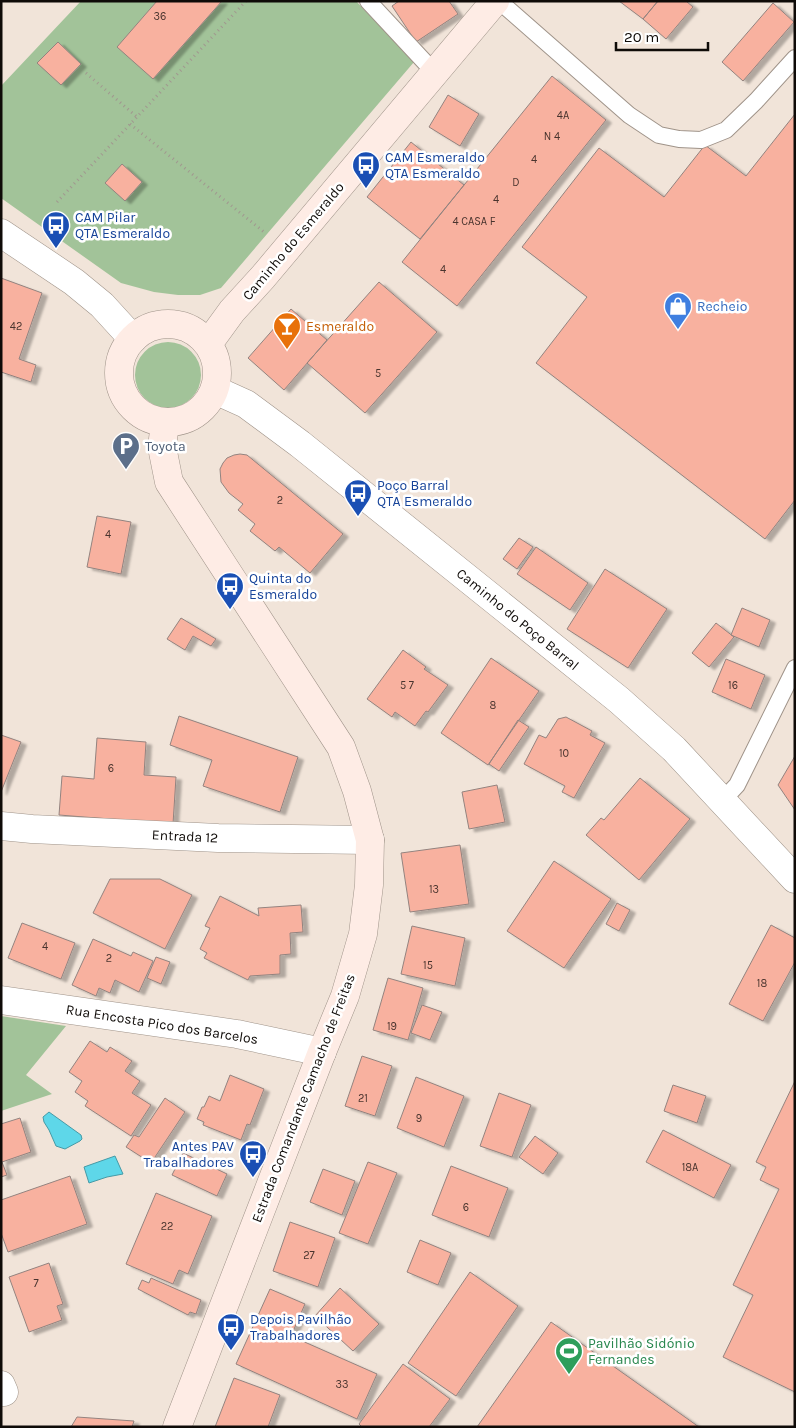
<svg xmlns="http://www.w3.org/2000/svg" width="796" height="1428" font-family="Karla,sans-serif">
<defs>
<filter id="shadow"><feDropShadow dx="5.5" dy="3" stdDeviation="1" flood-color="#0004"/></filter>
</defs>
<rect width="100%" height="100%" fill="#f1e4d9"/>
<path fill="#a2c399" d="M81,1H356L414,62L221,288L200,295H178L154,292L121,283L1,198V86Z
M135 375a33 33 0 1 1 66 0a33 33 0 1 1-66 0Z
M1,1016L66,1026L26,1075L52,1094L1,1111Z"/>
<path fill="#5ed7e9" stroke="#469aa6" d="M49,1112L81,1135L82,1139L80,1141L65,1149L56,1146L49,1130L44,1122L43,1117Z
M115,1156L123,1174L107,1177L89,1183L84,1167Z"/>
<path fill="#f8b19f" stroke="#93837f" filter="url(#shadow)" d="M157,1H222L153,79L117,47Z
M399,1H449L458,14L416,42L392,6Z
M619,1H658L643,19Z
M658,1H686L693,7L666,39L643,19Z
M773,3L794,22L743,81L722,62Z
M58,42L81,64L61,85L37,63Z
M552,76L606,120L457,306L402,262Z
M448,95L479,114L460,146L429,127Z
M795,114V500L765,539L536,363L587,297L522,247L599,148L664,197L705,145L746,176Z
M411,142L464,185L420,239L367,197Z
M122,164L142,182L125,201L105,183Z
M1,278L42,293L19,359L36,365L31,382L1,372Z
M379,282L437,332L365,413L307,363Z
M291,309L327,340L284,390L248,358Z
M240,454L247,455L343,534L310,573L279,547L275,551L250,531L255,524L238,510L243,504L229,493L221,482L220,469L223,463L227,458L234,455Z
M97,516L131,522L121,574L87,567Z
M519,538L533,547L517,569L503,559Z
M536,547L588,583L570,610L517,574Z
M605,569L667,609L628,668L567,629Z
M742,608L770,620L759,647L731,635Z
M181,618L216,639L211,646L193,636L185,650L167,639Z
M716,623L734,637L709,667L692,653Z
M403,650L426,667L424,669L448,685L428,712L426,711L415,726L395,712L392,717L367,699Z
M491,658L539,691L488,765L441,733Z
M726,659L765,675L751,709L712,692Z
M179,716L298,757L280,812L203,786L212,760L170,745Z
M566,717L592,731L590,735L605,743L574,798L562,792L565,786L524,764L539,735L546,738L558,719Z
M518,720L529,727L499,771L489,764Z
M1,735L21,742L1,792Z
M97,738L146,742L144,775L176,777L173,824L59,815L62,776L94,779Z
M795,756V810L778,785Z
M640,778L690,819L639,880L586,835L601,818L604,820Z
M497,785L505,822L469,829L462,792Z
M460,845L469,904L410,912L401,853Z
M554,861L611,899L564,968L507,931Z
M110,879H160L192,895L165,949L93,913Z
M220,896L259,916L258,908L301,905L303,932L290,933L291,954L280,955V974L250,976L248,980L204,958L207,953L200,949L210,928L205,926Z
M617,903L630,910L619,931L606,924Z
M22,923L75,943L61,979L8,958Z
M771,925L795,938V962L763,1021L729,1004Z
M412,926L465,938L455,986L401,974Z
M93,939L131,956L133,952L153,961L139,992L115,980L110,993L99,988L96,996L72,985Z
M156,957L170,962L161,984L147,978Z
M388,978L423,988L408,1040L373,1030Z
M422,1005L442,1012L430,1040L411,1033Z
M90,1041L107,1052L110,1047L132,1061L125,1071L140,1081L132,1093L151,1105L131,1136L85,1106L88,1101L75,1092L82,1081L69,1072Z
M362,1056L392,1066L375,1116L345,1106Z
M230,1075L264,1089L250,1125L247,1124L241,1140L203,1125L204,1122L197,1119L202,1107H204L209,1096L220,1101Z
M416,1077L464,1096L444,1147L397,1128Z
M795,1081V1392L723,1357L753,1295L733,1285L779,1189L760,1180L766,1167L756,1162Z
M673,1085L706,1096L697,1123L664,1111Z
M499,1093L531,1105L512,1157L480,1146Z
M165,1098L185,1112L151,1163L126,1147L134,1135L139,1137Z
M20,1118L31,1152L2,1162L7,1175L1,1177V1124Z
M663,1130L731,1165L714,1198L646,1162Z
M535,1136L558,1153L543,1174L519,1157Z
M183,1153L227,1174L217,1196L172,1175Z
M368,1162L397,1173L368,1244L339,1233Z
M451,1166L508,1188L489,1237L432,1215Z
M323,1169L355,1181L342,1215L310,1202Z
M70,1176L87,1224L8,1252L1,1233V1200Z
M156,1193L212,1216L188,1274L179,1270L173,1284L126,1264Z
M290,1222L335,1238L318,1287L273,1271Z
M420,1240L451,1253L438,1285L407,1272Z
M49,1263L63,1304L57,1306L62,1320L29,1332L9,1277Z
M470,1272L518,1306L456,1396L408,1363Z
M151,1278L201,1300L196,1314L190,1312L188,1315L138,1289L142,1280L149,1283Z
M340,1288L379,1324L353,1351L315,1316Z
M270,1289L305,1304L291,1336L377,1374L357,1419L236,1364Z
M551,1322L699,1427H477Z
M403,1364L450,1399L429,1427H362L359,1424Z
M234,1378L280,1395L268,1427H215Z
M77,1417L134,1421L132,1427H71Z"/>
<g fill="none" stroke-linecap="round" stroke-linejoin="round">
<g stroke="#9f9389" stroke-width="18">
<path id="service" d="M368,1L435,73
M499,1L629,115L659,135L679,139L701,140L726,130L756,101L795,58
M722,801L737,785L795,668"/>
</g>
<g stroke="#9f9389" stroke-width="29">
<path id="minor" d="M1,826L32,829L218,838L370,840
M1,1000L237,1034L322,1052
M1,1385L4,1392"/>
</g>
<g stroke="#9f9389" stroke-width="29">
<path id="tertiary" d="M1,233L74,282L102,305L133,339
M215,390L246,404L300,444L619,700L674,749L795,879"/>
</g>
<g stroke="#9f9389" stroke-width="29">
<path id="secondary" d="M119 373a49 49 0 1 1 98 0a49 49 0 1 1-98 0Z
M208,344L232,311L263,277L495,1
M165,423L162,447L169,482L341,747L357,791L370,840L369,885L363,934L345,996L322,1052L177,1427"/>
</g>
<path stroke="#a1978f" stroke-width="3" stroke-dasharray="1 4" stroke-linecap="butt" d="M86,73L137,117
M130,124L264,232
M57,202L246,1"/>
<use href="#service" stroke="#fff" stroke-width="16"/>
<use href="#minor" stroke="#fff" stroke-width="28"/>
<use href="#tertiary" stroke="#fff" stroke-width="28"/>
<use href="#secondary" stroke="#feece5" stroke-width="28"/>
</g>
<defs>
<g id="bus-pin" transform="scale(1.4375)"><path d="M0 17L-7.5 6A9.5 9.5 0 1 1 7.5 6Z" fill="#1a4fb4" stroke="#fff"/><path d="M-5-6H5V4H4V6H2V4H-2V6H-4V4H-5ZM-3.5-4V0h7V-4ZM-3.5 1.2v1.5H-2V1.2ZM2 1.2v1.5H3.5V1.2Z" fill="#fff"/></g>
<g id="shop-pin" transform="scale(1.4375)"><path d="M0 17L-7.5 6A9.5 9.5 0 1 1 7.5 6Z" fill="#3f7fe0" stroke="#fff"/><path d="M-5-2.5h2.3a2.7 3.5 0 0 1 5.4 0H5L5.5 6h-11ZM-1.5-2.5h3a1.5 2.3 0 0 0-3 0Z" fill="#fff"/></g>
<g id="bar-pin" transform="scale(1.4375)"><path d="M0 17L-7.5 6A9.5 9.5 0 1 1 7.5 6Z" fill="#e8710a" stroke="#fff"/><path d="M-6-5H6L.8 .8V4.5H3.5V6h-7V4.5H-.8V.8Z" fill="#fff"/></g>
<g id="parking-pin" transform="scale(1.4375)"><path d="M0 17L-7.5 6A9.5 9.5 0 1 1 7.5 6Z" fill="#5c6f8a" stroke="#fff"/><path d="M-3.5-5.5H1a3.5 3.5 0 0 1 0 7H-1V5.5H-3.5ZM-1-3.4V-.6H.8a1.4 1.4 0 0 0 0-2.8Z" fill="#fff"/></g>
<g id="stadium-pin" transform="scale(1.4375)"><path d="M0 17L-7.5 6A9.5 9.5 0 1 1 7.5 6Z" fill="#2e9e5b" stroke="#fff"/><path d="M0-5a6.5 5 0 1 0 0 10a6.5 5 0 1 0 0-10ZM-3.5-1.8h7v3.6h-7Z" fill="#fff"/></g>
</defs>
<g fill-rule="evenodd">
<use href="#bus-pin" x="366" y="165"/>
<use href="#bus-pin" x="56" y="225"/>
<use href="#shop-pin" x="678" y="306"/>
<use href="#bar-pin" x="287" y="326"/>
<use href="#parking-pin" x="126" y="446"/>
<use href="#bus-pin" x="358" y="493"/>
<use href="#bus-pin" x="230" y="586"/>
<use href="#bus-pin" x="253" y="1154"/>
<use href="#bus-pin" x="231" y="1327"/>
<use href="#stadium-pin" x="569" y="1351"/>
</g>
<g text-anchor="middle" stroke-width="5" stroke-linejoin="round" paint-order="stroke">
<g font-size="11" fill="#49342e">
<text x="160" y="20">36</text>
<text x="563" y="119">4A</text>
<text x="552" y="140">N 4</text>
<text x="534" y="163">4</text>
<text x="516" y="186">D</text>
<text x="496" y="203">4</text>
<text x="474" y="225">4 CASA F</text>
<text x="443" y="273">4</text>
<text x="16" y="330">42</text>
<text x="378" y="377">5</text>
<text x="280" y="504">2</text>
<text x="108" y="538">4</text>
<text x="407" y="689">5 7</text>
<text x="733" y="689">16</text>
<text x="493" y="709">8</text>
<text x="564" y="757">10</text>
<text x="111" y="772">6</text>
<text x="434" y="893">13</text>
<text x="45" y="950">4</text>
<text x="109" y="962">2</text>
<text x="428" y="969">15</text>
<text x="762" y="987">18</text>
<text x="392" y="1030">19</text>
<text x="363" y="1102">21</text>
<text x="419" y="1122">9</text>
<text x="690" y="1171">18A</text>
<text x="466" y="1211">6</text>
<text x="167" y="1230">22</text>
<text x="309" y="1259">27</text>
<text x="36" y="1287">7</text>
<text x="342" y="1388">33</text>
</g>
<g font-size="14" fill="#164399" stroke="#fff" text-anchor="start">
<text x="385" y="162">CAM Esmeraldo<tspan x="385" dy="16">QTA Esmeraldo</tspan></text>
<text x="75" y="222">CAM Pilar<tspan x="75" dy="16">QTA Esmeraldo</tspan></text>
<text x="377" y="490">Poço Barral<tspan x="377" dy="16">QTA Esmeraldo</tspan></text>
<text x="249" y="583">Quinta do<tspan x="249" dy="16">Esmeraldo</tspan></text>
<text x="234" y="1151" text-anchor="end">Antes PAV<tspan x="234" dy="16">Trabalhadores</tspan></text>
<text x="250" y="1324">Depois Pavilhão<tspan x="250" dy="16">Trabalhadores</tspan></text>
</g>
<g font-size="14" fill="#0f0b08" stroke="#fff">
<text transform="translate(293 241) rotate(-50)" y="5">Caminho do Esmeraldo</text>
<text transform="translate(518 619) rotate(39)" y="5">Caminho do Poço Barral</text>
<text transform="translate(185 836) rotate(3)" y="5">Entrada 12</text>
<text transform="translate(162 1024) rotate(9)" y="5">Rua Encosta Pico dos Barcelos</text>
<text transform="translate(303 1098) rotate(-69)" y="5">Estrada Comandante Camacho de Freitas</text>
</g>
<g font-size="14" fill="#366cbe" stroke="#fff" text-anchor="start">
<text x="697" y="311">Recheio</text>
</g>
<g font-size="14" fill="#c56008" stroke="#fff" text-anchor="start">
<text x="306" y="331">Esmeraldo</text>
</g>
<g font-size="14" fill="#4e5e75" stroke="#fff" text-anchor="start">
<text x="145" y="451">Toyota</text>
</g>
<g font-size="14" fill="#27864d" stroke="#fff" text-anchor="start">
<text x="588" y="1348">Pavilhão Sidónio<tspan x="588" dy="16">Fernandes</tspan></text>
</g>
</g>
<rect width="796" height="1428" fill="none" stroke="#0f0b08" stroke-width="5"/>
<path d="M616 42v8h92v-8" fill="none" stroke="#0f0b08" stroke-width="2.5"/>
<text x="624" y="42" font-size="15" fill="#0f0b08" stroke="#ffffff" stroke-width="4" paint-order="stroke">20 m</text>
</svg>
